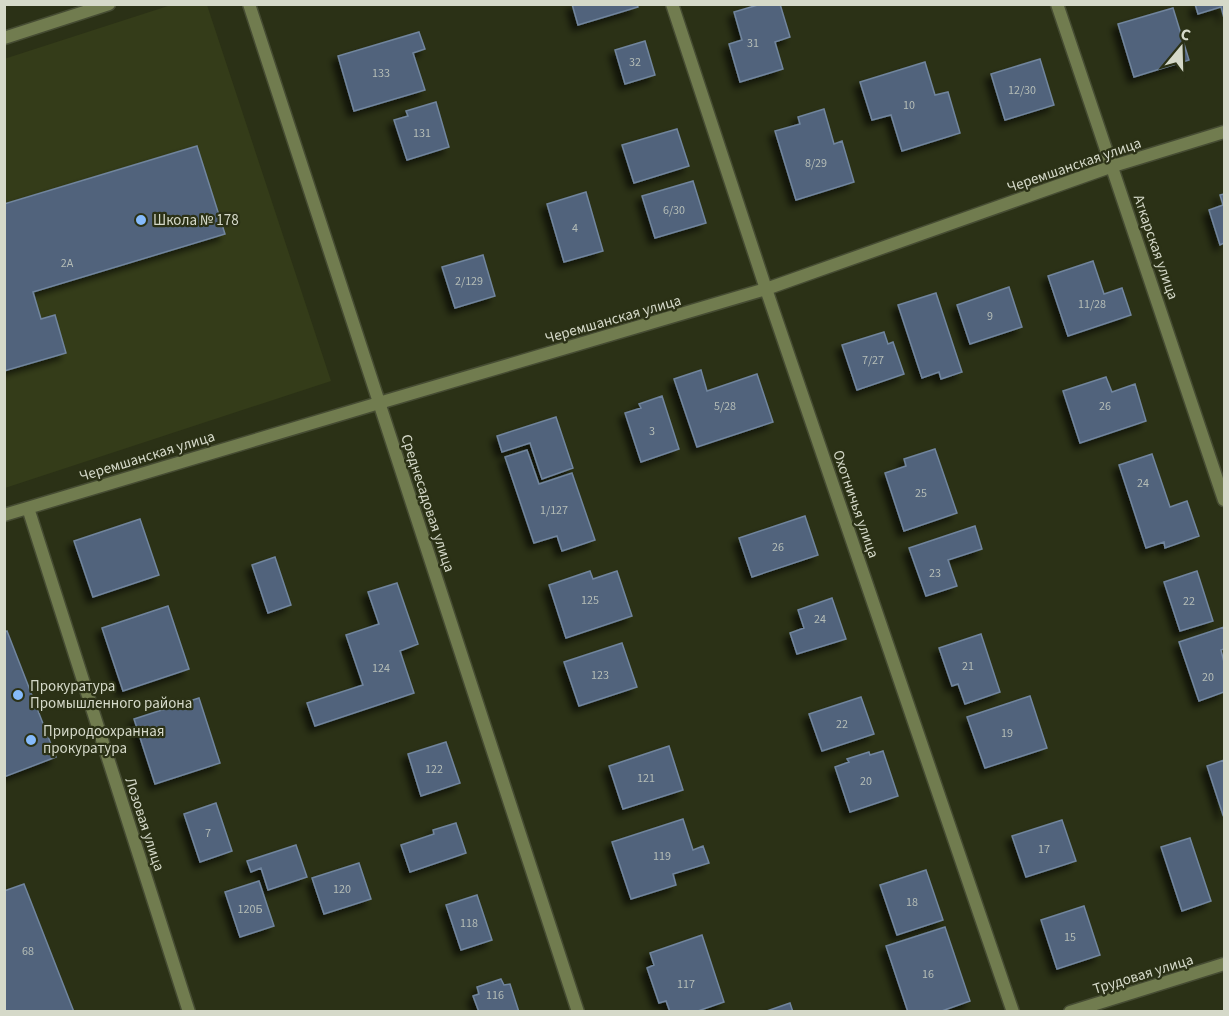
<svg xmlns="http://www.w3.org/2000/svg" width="1229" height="1016" font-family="'Source Sans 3',sans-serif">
<defs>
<filter id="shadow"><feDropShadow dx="-5.5" dy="5.5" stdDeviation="3" flood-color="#0009"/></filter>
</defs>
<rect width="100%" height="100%" fill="#2b3116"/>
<path fill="#343c19" d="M171,5H207L331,381L5,488L4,59Z"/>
<path fill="#51647c" stroke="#71859e" stroke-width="1.5" filter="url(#shadow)" d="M572,4H637L638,7L578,25Z
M761,4H780L790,37L775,42L783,69L740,82L729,44L742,40L734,12Z
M1195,4H1224V18L1221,7L1198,14Z
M1173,8L1189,60L1134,77L1118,24Z
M419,32L425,49L413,53L425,90L354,111L338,56Z
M645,41L655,75L625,84L615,50Z
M1040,59L1054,105L1005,120L991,74Z
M925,62L935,95L948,92L960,133L902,151L891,115L872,120L860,82Z
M436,102L449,147L407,160L394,120L408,116L406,111Z
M824,109L834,144L842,141L854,182L796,200L775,131L800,124L798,117Z
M677,129L689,166L634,183L622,145Z
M197,146L225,234L33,292L41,319L55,315L66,353L4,371V204Z
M693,181L706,223L655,238L642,196Z
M586,192L603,251L564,262L547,204Z
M1224,194V243L1220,245L1209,210L1223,205L1220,195Z
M483,255L495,296L455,308L442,267Z
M1093,261L1104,294L1122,288L1131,315L1068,336L1048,276Z
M1009,287L1022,327L970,344L957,305Z
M936,293L962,372L941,379L939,372L922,378L898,305Z
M884,332L888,344L893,342L904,374L857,390L842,345Z
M701,370L707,391L757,374L773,422L697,447L674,379Z
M1106,377L1112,392L1135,384L1146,421L1080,443L1063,391Z
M662,396L679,449L641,462L625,413L641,408L639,404Z
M556,417L573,468L542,479L530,443L502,452L497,436Z
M935,449L957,513L904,531L885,473L906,466L904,459Z
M527,450L539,484L572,473L595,540L562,551L557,536L534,543L505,457Z
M1152,454L1170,507L1187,501L1199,536L1165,548L1164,542L1146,548L1119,465Z
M805,516L818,555L752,577L739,538Z
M140,519L159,575L93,597L74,541Z
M975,526L982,549L948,560L957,586L926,596L909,548Z
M275,557L291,605L268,613L252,565Z
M590,571L593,579L617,571L632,616L566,638L549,585Z
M1197,571L1213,621L1180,631L1164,582Z
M397,583L418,644L400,651L414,693L315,726L307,703L363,685L346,635L379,624L368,592Z
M832,598L846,639L797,654L790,633L804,628L798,610Z
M168,606L189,669L123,691L102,628Z
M1224,627V649L1221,650L1224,662V692L1199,701L1179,642Z
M7,631L56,757L4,777V632Z
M981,634L1000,692L965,704L958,684L952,686L939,648Z
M622,643L637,687L579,706L564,662Z
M1030,696L1047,748L985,768L967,717Z
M861,697L874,734L822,751L809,714Z
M199,698L220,763L155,784L134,719Z
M446,742L460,783L421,796L408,754Z
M669,746L683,790L623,809L609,766Z
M883,751L898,796L850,812L835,767L849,762L847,759L869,752L870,755Z
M1224,760V814L1223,815L1207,766Z
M216,803L232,851L200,862L184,814Z
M683,819L693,850L703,846L709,863L673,874L676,885L631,899L612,842Z
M1062,820L1076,861L1026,877L1012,836Z
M456,823L466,853L410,872L401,845L434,834L433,830Z
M1190,838L1211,901L1182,911L1161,847Z
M296,845L307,877L268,890L261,868L251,872L247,861Z
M359,863L371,899L324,914L312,878Z
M926,870L943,920L897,935L880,885Z
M259,881L274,926L240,937L225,892Z
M24,884L74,1012H4V891Z
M477,895L492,940L461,950L446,905Z
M1084,906L1100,955L1057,969L1041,920Z
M945,927L970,1001L939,1012H908L886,946Z
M702,935L724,1002L695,1012H670L666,1001L659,1003L647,968L654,965L650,953Z
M501,979L504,985L510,984L519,1012H479L473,996L479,994L477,987Z
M790,1003L793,1012H764Z"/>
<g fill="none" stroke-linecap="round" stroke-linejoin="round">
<g stroke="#464c33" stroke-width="15">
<path id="street" d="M249,4L578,1012
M672,4L766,289L1013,1012
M1057,4L1224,500
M4,38L109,4
M28,508L189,1012
M4,515L379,403L766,289L1113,166L1224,132
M1070,1012L1224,964"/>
</g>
<use href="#street" stroke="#717c4f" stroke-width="12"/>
</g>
<g fill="#86bbfb" stroke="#2b3116" stroke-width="2">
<circle cx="141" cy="220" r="6"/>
<circle cx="18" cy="695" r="6"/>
<circle cx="31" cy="740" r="6"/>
</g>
<g text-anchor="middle" stroke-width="4.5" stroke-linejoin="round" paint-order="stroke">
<g font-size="12" fill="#b4bcb6">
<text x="753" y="47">31</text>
<text x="635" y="66">32</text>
<text x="381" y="77">133</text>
<text x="1022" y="94">12/30</text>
<text x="909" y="109">10</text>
<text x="422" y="137">131</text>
<text x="816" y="167">8/29</text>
<text x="674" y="214">6/30</text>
<text x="575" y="232">4</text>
<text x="67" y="267">2А</text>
<text x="469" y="285">2/129</text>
<text x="1092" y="308">11/28</text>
<text x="990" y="320">9</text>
<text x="873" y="364">7/27</text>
<text x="725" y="410">5/28</text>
<text x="1105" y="410">26</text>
<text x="652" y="435">3</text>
<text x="1143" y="487">24</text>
<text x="921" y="497">25</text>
<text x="554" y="514">1/127</text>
<text x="778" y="551">26</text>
<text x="935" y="577">23</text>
<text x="590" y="604">125</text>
<text x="1189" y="605">22</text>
<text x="820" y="623">24</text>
<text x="968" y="670">21</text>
<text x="381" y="672">124</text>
<text x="600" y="679">123</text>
<text x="1208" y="681">20</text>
<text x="842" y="728">22</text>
<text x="1007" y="737">19</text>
<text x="434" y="773">122</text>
<text x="646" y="782">121</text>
<text x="866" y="785">20</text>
<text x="208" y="837">7</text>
<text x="1044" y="853">17</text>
<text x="662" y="860">119</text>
<text x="342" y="893">120</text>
<text x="912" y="906">18</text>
<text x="250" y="913">120Б</text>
<text x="469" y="927">118</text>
<text x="1070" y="941">15</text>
<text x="28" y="955">68</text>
<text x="928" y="978">16</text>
<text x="686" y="988">117</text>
<text x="495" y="999">116</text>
</g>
<g font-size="15" fill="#d5d9c9" stroke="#2b3116">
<text transform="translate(1074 165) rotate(-19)" y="5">Черемшанская улица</text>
<text transform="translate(1156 247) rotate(71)" y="5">Аткарская улица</text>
<text transform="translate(613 319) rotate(-16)" y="5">Черемшанская улица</text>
<text transform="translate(147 456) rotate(-17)" y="5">Черемшанская улица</text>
<text transform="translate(428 503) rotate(72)" y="5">Среднесадовая улица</text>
<text transform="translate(856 504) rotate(71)" y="5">Охотничья улица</text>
<text transform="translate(145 824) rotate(72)" y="5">Лозовая улица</text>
<text transform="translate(1143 974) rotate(-17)" y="5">Трудовая улица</text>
</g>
<g font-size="15" fill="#d5d9c9" stroke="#2b3116" text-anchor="start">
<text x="153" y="225">Школа № 178</text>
<text x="30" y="691">Прокуратура<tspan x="30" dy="17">Промышленного района</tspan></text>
<text x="43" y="736">Природоохранная<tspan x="43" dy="17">прокуратура</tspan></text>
</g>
</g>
<rect width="1229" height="1016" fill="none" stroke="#d5d9c9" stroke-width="12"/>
<g transform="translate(1181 48) rotate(19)" stroke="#2b3116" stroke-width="4.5" paint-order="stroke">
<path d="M0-4.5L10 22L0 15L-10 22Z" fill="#d5d9c9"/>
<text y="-9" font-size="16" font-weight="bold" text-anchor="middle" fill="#d5d9c9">С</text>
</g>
</svg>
